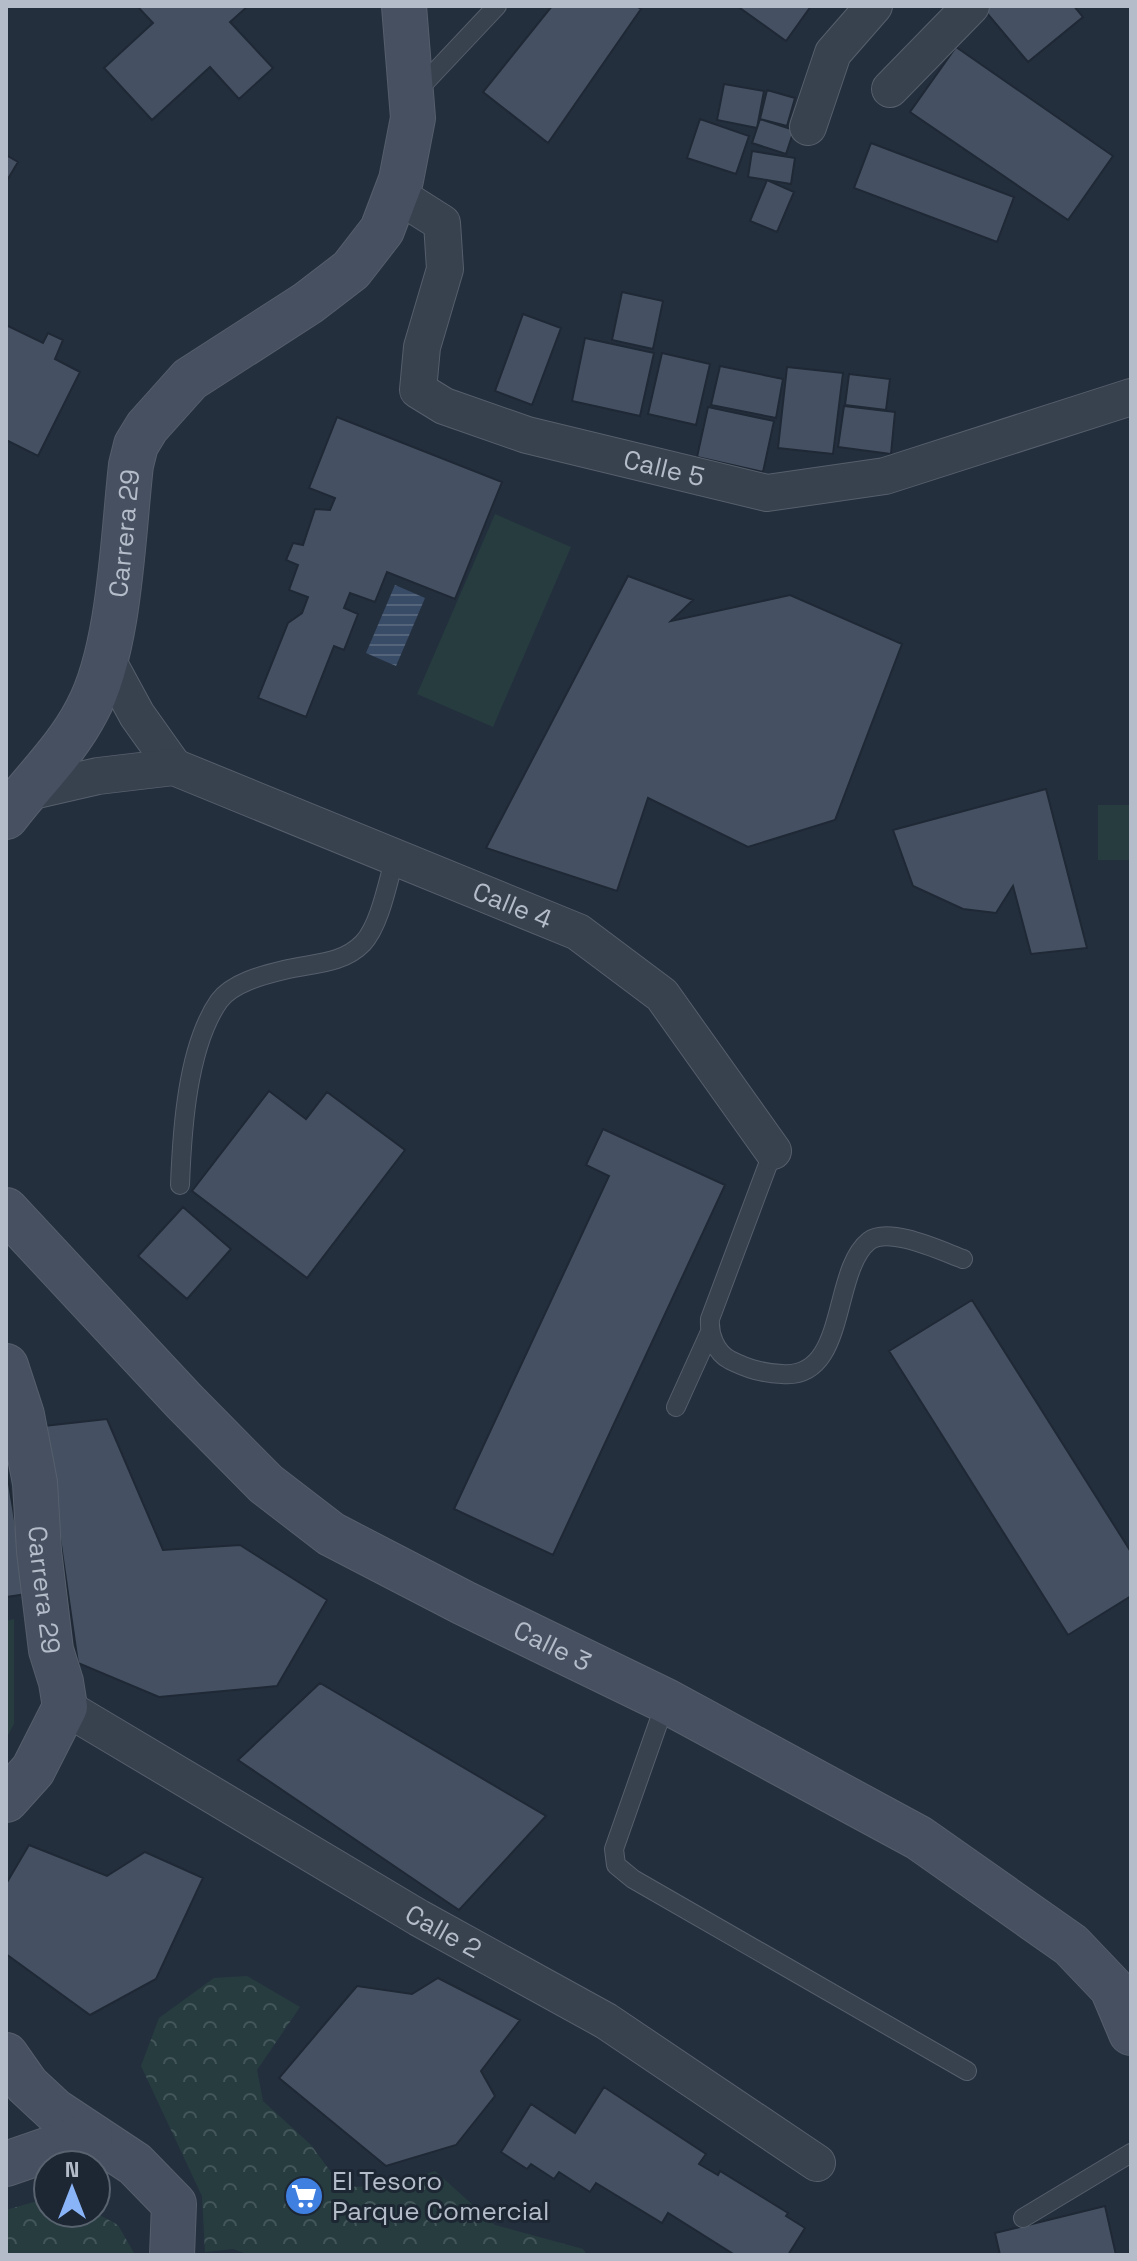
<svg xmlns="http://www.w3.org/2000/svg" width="1137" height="2261" font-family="'Space Grotesk',sans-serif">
<defs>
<pattern id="forest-crowns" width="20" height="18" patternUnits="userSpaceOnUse" patternTransform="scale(2)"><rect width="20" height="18" fill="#263c3f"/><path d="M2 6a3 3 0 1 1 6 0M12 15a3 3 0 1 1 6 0" fill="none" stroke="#435659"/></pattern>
<pattern id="water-rules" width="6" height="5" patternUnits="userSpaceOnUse" patternTransform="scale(2)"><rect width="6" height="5" fill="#394c67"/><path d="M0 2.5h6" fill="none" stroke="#53647b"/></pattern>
</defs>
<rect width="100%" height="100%" fill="#242f3e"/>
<path fill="#263c3f" d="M495,514L571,547L493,727L417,694Z
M1098,805H1131V860H1098Z
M14,1619V1724L6,1739V1621Z"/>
<path fill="url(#forest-crowns)" d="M247,1976L300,2007L257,2070L263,2101L311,2145L342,2187L391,2186L435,2171L495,2225L583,2249L587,2255H250L233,2249L205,2252L202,2196L141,2066L159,2018L214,1978Z
M44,2199H48V2213H96L118,2225L135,2255H6V2210Z"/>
<path fill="url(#water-rules)" d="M395,585L425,598L396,666L366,653Z"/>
<path fill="#455162" stroke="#1f2835" stroke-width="2" d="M137,6H248L230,22L273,68L239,99L210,67L152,120L104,68L153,23Z
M552,6H636L641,9L548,143L483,92Z
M742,6H811L786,41L740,8Z
M981,6H1074L1083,17L1028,62Z
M956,47L1113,156L1068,220L910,112Z
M724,84L764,91L757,128L717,120Z
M767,90L795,98L787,126L760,119Z
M700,119L749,136L736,174L687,158Z
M760,119L794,130L786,154L752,143Z
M871,143L1014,197L997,242L854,188Z
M752,151L795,158L791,184L748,177Z
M6,155L18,162L6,182Z
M767,180L794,192L777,232L750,221Z
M622,292L663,301L653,349L612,340Z
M523,314L561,328L532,405L495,391Z
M6,325L43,343L48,333L63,340L55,359L80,372L38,456L6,440Z
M585,338L654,353L640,416L572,401Z
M662,353L710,364L696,425L648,414Z
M720,366L783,379L776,418L711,405Z
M787,367L843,373L833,454L778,448Z
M849,374L890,379L886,410L845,405Z
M844,406L895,412L891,454L838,447Z
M708,407L774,421L763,472L697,457Z
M337,417L502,482L455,599L387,572L375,602L350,593L344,608L358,614L344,650L334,646L306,717L258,698L288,623L302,613L308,597L289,590L298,565L286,560L293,543L303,545L315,509L330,510L335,498L309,488Z
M628,576L693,600L671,621L790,595L902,644L835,820L748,847L648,798L617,891L486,848Z
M1046,789L1087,948L1031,954L1013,886L996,913L963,909L913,886L893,830Z
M269,1091L306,1119L327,1092L405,1150L307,1278L192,1191Z
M603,1129L725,1185L553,1555L454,1509L609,1176L586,1165Z
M183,1207L231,1249L187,1299L138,1256Z
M972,1300L1131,1552V1596L1068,1635L889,1351Z
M107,1419L163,1550L240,1545L327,1600L277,1686L159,1697L78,1663L44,1426Z
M6,1466L27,1594L6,1597Z
M320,1683L546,1816L459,1910L238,1760Z
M29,1845L107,1876L145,1852L203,1878L156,1979L90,2015L6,1954V1884Z
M438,1978L520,2020L481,2071L495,2096L456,2145L386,2166L279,2078L357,1986L412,1994Z
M604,2087L706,2154L699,2164L718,2175L720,2171L788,2213L786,2216L805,2228L788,2255H735L668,2213L662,2223L596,2183L590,2192L559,2172L554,2179L531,2164L527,2169L501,2152L531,2104L575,2133Z
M1105,2206L1116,2255H1000L995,2233Z"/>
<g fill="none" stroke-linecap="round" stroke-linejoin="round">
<g stroke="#565f6c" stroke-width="20">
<path id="lane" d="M416,92L497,6
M773,1151L710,1319C709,1334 715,1352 730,1360C748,1369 762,1373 782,1374C848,1380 831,1271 869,1241C889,1226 941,1251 963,1259
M180,1185C182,1131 187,1047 219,1001C232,983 263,975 284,970C311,963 342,965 363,943C380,925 388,881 395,857
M676,1407L709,1334
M666,1701L614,1849L616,1865L633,1879L967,2071
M1023,2218L1131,2153"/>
</g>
<g stroke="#565f6c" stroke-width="38">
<g id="street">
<path d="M890,89L971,6"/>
<path d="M808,127L833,53L874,6"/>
<path id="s1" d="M394,200L412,204L442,223L445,269L422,347L418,390L444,406L527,435L767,493L885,476L1131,397"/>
<path d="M106,658L137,715L174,767"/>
<path id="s2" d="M24,793L98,776L174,767L578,932L662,995L773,1151"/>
<path id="s3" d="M65,1707L419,1918L606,2021L817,2163"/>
</g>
</g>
<g stroke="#565f6c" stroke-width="46">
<g id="secondary">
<path id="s4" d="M6,817C33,781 66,751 87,710C120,649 123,535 131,465L136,445L147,427L190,379L308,303L351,270L382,230L401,180L413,118L404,6"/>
<path id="s5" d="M6,1210L184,1401L266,1484L331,1534L464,1603L666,1701L919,1838L1071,1945L1112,1988L1131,2033"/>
<path id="s6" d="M6,1366L22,1415L35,1483L39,1551L51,1650L61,1682L65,1707L33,1770L6,1800"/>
<path d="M6,2055L27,2085L55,2111L135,2164L174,2204L172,2255"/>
<path d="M6,2164L90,2135"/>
</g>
</g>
<use href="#lane" stroke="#38414e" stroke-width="18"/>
<use href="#street" stroke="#38414e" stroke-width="36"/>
<use href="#secondary" stroke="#465061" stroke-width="44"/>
</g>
<defs>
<g id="supermarket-disc" transform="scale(2)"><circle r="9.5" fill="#3f7fe0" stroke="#1d2633"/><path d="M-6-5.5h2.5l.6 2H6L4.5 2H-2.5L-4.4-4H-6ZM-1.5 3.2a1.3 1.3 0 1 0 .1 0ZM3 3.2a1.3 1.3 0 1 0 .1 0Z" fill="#fff"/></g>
</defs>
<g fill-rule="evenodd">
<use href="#supermarket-disc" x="304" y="2196"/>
</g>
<g text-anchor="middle" stroke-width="6" stroke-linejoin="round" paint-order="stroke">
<g font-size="26" fill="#b4bcc9" stroke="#1d2633">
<text dy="9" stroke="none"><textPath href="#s1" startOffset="484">Calle 5</textPath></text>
<text dy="9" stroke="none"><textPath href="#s4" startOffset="316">Carrera 29</textPath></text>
<text dy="9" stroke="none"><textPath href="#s2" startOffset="518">Calle 4</textPath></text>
<text dy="9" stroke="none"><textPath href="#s6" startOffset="228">Carrera 29</textPath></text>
<text dy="9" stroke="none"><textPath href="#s5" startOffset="708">Calle 3</textPath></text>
<text dy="9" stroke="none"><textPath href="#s3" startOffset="440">Calle 2</textPath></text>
</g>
<g font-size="26" fill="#b4bcc9" stroke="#1d2633" text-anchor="start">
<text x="332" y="2190">El Tesoro<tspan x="332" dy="30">Parque Comercial</tspan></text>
</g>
</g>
<rect width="1137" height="2261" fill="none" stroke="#b4bcc9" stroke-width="16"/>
<g transform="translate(72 2189)"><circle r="38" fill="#1d2633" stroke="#59626f" stroke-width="2"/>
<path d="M0-6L14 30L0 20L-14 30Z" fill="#8ab4f8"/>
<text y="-12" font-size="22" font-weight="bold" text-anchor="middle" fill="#b4bcc9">N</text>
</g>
</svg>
